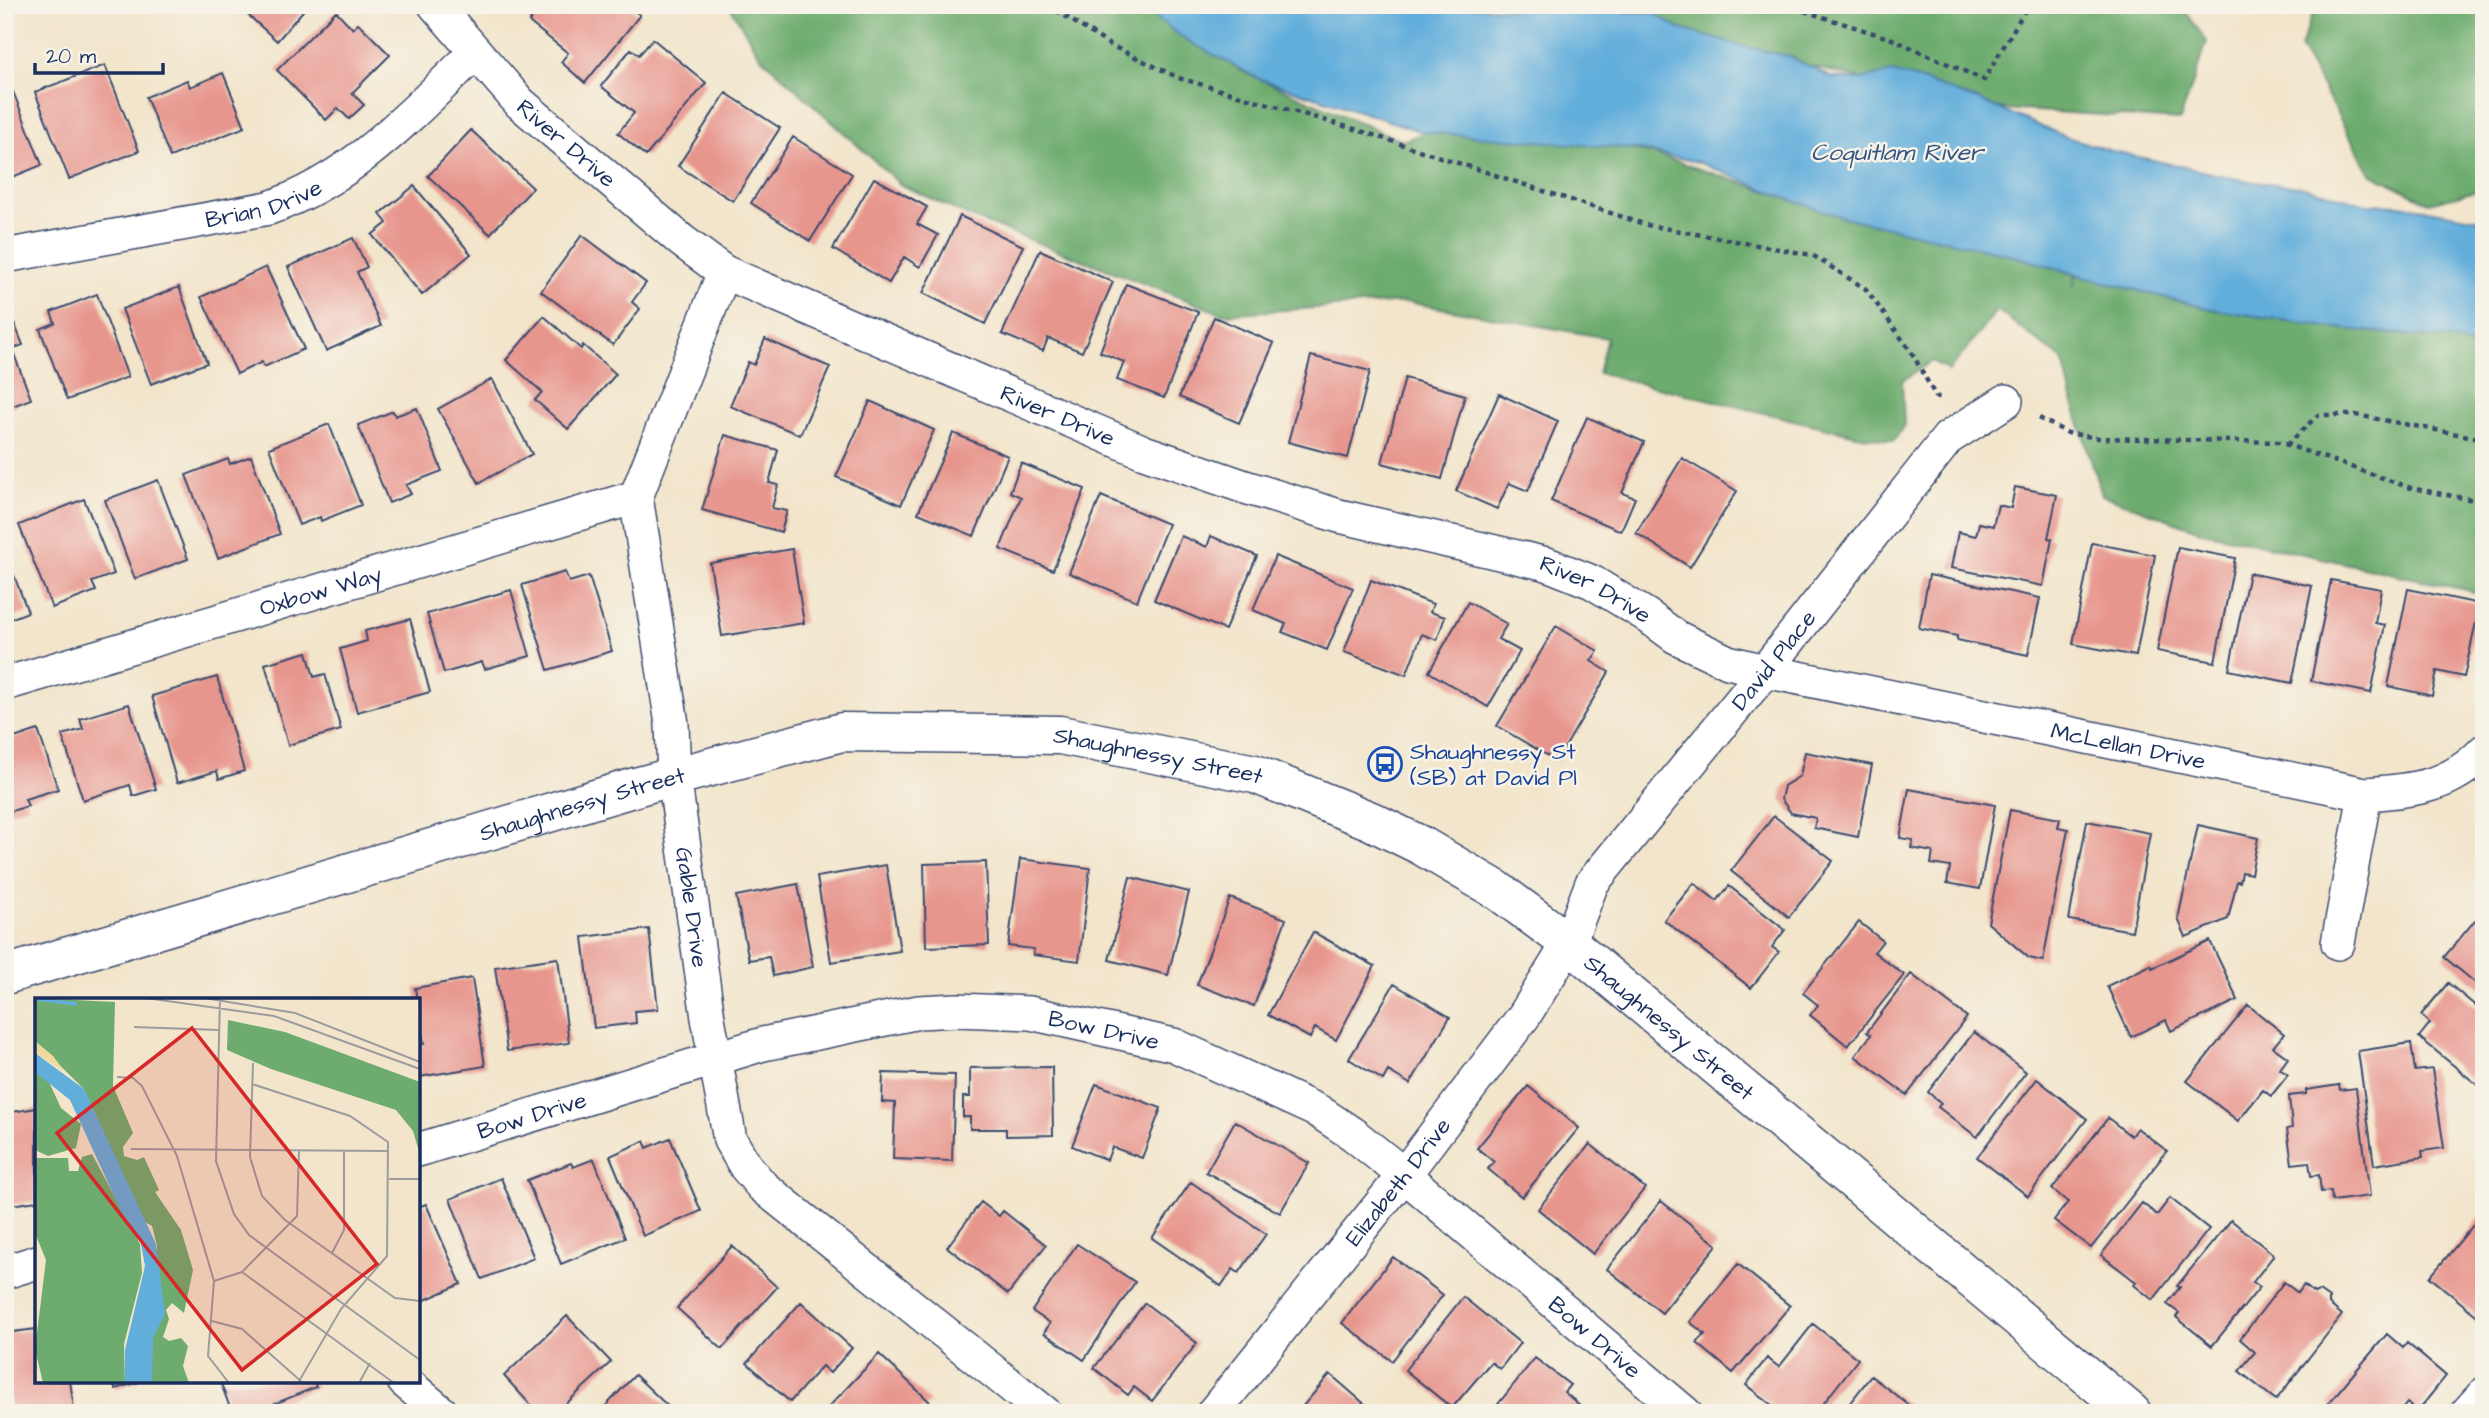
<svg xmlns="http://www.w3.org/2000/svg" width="2489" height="1418" font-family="'Architects Daughter',sans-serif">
<rect width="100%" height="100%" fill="#f7f3e8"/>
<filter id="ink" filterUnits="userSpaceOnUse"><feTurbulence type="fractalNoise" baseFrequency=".0143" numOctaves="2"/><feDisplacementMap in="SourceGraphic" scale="14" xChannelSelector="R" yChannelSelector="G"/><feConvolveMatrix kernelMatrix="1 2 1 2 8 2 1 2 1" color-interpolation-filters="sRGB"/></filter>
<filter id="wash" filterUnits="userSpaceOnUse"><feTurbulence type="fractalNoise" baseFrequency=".00686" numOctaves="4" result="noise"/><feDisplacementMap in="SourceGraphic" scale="28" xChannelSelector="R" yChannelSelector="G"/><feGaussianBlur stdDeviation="1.57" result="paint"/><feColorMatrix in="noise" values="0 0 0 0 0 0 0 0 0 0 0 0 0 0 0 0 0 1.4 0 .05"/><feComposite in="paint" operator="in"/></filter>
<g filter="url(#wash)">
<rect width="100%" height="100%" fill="#f2e5cb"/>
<path fill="#6dac6e" stroke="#446e66" stroke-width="2" d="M729,5H1190L1228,33L1239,70L1402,141L1477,114L1661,156L1843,217L2007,254L2075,274L2073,288L2076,275L2211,309L2335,328L2451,339L2484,349V594L2200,531L2102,495L2073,403L2063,360L1997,310L1949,371L1932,361L1902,381L1904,425L1894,441L1856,435L1598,373L1607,338L1407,302L1223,314L973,218L901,185L760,56Z
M1553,5H2181L2207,42L2180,120L1972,107L1697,38Z
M2316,5H2484V189L2429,203L2370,173L2300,47Z"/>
<path fill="#62aedb" stroke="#3e6e9c" stroke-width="2" d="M1139,5H1411L1654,13L1678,28L1726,42L1791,57L1830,77L1856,80L1892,72L1919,79L1983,102L2069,138L2112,151L2246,181L2304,187L2366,204L2401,205L2484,220V349L2451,339L2335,328L2211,309L2097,280L2007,254L1843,217L1788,199L1698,162L1635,149L1423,132L1257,78L1186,40Z"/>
<g id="blocks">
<path fill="#e7968e" d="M237,5H308L277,41Z
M542,5H627L640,15L585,83L561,62L568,53L529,22Z
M336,11L353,29L358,23L390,55L352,93L364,105L349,119L338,108L326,120L277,70Z
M653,39L706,83L646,156L618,133L634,113L601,86L631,49L639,55Z
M105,65L139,151L69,179L35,92Z
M223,73L245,127L170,157L146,97L187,80L190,87Z
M12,89L42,165L5,180V92Z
M726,93L780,128L733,201L678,166Z
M471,130L533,188L490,234L428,176Z
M793,137L852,174L810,241L751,203Z
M874,178L927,207L917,224L938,235L920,267L904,257L889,283L833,249Z
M414,186L471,254L422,295L372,235L387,223L380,214Z
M960,216L1023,246L985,324L923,293Z
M582,235L646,283L632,302L640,309L613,345L541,291Z
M353,238L367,267L357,272L381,326L326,351L288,267Z
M1040,250L1113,282L1082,352L1048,338L1043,351L1002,334Z
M266,267L304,349L264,367L262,362L237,374L201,297Z
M1126,284L1198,312L1164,398L1117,380L1124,362L1100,352Z
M179,287L207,363L151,384L122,309Z
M97,294L128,377L67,400L40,329L55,323L51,312Z
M9,310L23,345L12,349L31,399L5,409V312Z
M544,316L581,349L583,345L616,374L568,429L535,400L542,392L506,360Z
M1214,317L1274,343L1239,423L1179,397Z
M765,339L830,367L800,435L730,406L748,362L754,365Z
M1311,356L1370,371L1348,458L1288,442Z
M1405,378L1465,395L1442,479L1382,463Z
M492,379L532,454L479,483L438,409Z
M1499,394L1558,421L1528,491L1509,483L1497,509L1456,491Z
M870,401L934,430L901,505L836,477Z
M417,408L442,471L406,485L411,494L389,503L358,425L393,411L395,416Z
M1587,417L1644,442L1622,493L1635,498L1621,531L1551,501Z
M329,424L361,505L321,521L320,517L299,525L269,448Z
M953,433L1008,456L974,536L918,513Z
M725,435L778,450L769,483L778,485L772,508L787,511L781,532L702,510Z
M251,456L280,534L218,558L186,475L228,459L230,464Z
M1682,458L1737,491L1690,567L1636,533Z
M1021,463L1085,489L1053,570L1000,549L1021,497L1010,492Z
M158,480L188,559L135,579L105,500Z
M2015,487L2057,495L2048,538L2052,539L2043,586L1951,568L1958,532L1976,536L1979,523L1993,526L1998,505L2011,508Z
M1101,496L1168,524L1137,601L1069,573Z
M84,499L114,574L92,582L96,591L52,608L19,525Z
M1181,536L1207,547L1211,536L1257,556L1225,630L1154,600Z
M2092,543L2155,555L2136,656L2073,644Z
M2178,547L2235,558L2215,662L2157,651Z
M792,549L804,623L722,636L710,563Z
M5,552L28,612L5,621Z
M1275,556L1353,588L1327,650L1282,632L1286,624L1253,610Z
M565,572L569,582L589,576L612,651L548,670L522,585Z
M2249,573L2312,586L2292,683L2229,670Z
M1929,575L2040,598L2028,655L1957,640V636L1919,628Z
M1371,580L1433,604L1430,612L1445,617L1437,640L1422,634L1406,675L1344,652Z
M2331,580L2381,589L2375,623L2385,625L2371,693L2311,681Z
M2408,589L2480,604L2464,677L2437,671L2432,696L2388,686Z
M511,590L530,656L485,669L482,662L444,673L427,614Z
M1468,602L1507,624L1498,639L1520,651L1488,707L1429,672Z
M410,619L430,692L357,712L340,649L367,641L365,631Z
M1556,626L1598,651L1591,661L1609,672L1557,761L1497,726Z
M307,652L314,677L325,674L341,730L288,745L265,664Z
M217,677L244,771L219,779L217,771L177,783L152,696Z
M129,704L156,789L133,796L130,785L83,800L62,735L83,729L80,719Z
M38,730L58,789L25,799L28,806L5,813V741Z
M1805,752L1872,765L1858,837L1814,828L1816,818L1791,813L1781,799L1784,786L1800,776Z
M1909,789L1995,805L1980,889L1947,883L1950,867L1931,864L1933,852L1911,848L1913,840L1900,838Z
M2010,810L2060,819L2058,827L2068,829L2043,961L2029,958L1988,923Z
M1774,816L1833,861L1789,917L1731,871Z
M2087,821L2150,833L2132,931L2069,920Z
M2198,825L2258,838L2251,874L2242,872L2240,882L2237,881L2228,919L2186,937L2178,919Z
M1020,859L1090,868L1079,961L1033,955L1034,949L1008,946Z
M986,862L989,945L926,947L924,864Z
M886,865L900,951L831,962L817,877Z
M1130,877L1189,892L1168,975L1109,960Z
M1694,883L1717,901L1729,886L1785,930L1772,947L1779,952L1751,988L1664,920Z
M798,884L813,967L773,976L769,957L749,960L736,896Z
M1230,898L1286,919L1254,1006L1197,985Z
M2476,919L2484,925V990L2444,957Z
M1859,922L1883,941L1874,952L1904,975L1848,1046L1810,1015L1818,1005L1803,993Z
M649,929L658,1009L635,1011L636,1023L594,1028L583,937Z
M1313,932L1375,966L1336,1040L1315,1028L1310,1038L1268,1015Z
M2210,941L2238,1000L2171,1031L2166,1020L2131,1037L2107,986L2151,965L2152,968Z
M558,958L569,1043L507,1051L495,967Z
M1911,974L1967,1017L1907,1095L1855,1056L1871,1035L1867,1032Z
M472,978L485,1066L419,1077L418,1045L424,1044L415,988Z
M2448,983L2484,1013V1085L2481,1088L2419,1037L2430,1023L2421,1015Z
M1394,984L1450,1017L1410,1084L1388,1071L1383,1080L1349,1059Z
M2248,1005L2284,1034L2273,1047L2288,1058L2280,1069L2288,1075L2271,1096L2263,1090L2238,1121L2187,1081Z
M1974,1032L2026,1072L1977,1137L1938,1107L1941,1103L1928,1092Z
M2411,1043L2415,1071L2432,1069L2444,1148L2422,1151L2423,1157L2374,1165L2358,1051Z
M1052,1067L1053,1135L1006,1136V1129H970V1117H963V1097H970V1068Z
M883,1073L955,1075L952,1161L893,1159L895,1103L882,1102Z
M2037,1079L2087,1119L2028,1196L1977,1157Z
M1096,1084L1161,1108L1142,1158L1112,1147L1107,1160L1072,1146Z
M2339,1085L2340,1090L2356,1088L2370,1196L2332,1201L2331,1191L2321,1192L2319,1175L2311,1176L2309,1162L2292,1164L2287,1129L2292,1128L2289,1096L2306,1094V1090Z
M1528,1086L1579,1128L1522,1197L1488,1169L1494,1162L1477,1148Z
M37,1108V1201L5,1206V1113Z
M2108,1118L2131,1136L2137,1128L2167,1151L2091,1248L2054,1220L2068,1202L2052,1189Z
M1235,1121L1309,1163L1280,1213L1206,1172Z
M670,1138L701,1211L643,1236L610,1156L644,1141L647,1148Z
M1590,1144L1645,1188L1593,1254L1538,1209Z
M594,1159L625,1238L561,1264L527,1180L571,1163L573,1167Z
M501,1178L534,1258L482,1279L450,1199Z
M1191,1182L1266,1234L1239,1273L1233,1269L1221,1286L1152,1238Z
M2170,1198L2209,1229L2153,1300L2134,1285L2136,1282L2101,1255L2142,1203L2157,1215Z
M1661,1201L1717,1245L1662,1313L1607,1269Z
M981,1202L999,1216L1003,1211L1046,1245L1008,1294L947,1247Z
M426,1204L461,1284L418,1303V1207Z
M2484,1212V1318L2482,1320L2430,1277Z
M2231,1220L2274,1255L2253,1282L2260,1287L2212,1346L2176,1317L2179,1313L2167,1304L2180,1287L2177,1286Z
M1077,1244L1135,1282L1084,1360L1044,1333L1050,1323L1032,1311Z
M732,1246L777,1287L722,1349L677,1308Z
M1393,1257L1443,1295L1392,1361L1342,1323Z
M1738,1264L1790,1306L1733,1373L1697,1343L1705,1334L1690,1322Z
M2284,1282L2298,1293L2304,1285L2314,1293L2319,1291L2329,1298V1304L2342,1315L2276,1400L2239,1371L2255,1352L2240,1339Z
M1463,1297L1520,1343L1500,1369L1491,1362L1452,1408L1405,1370Z
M801,1302L852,1348L830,1373L822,1366L790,1402L747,1363Z
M1145,1303L1197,1343L1152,1401L1134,1387L1128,1395L1094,1368Z
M567,1316L611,1362L556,1413H538L504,1376Z
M1813,1324L1858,1359L1816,1413H1782L1746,1385L1767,1358L1779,1367Z
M37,1329V1381H70L74,1408L11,1413L5,1364V1333Z
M2387,1334L2403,1348L2407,1343L2446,1376L2417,1412L2407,1403L2399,1413H2338L2328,1404Z
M879,1354L930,1402L919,1413H823Z
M1535,1358L1570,1385L1564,1392L1583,1408L1579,1413H1491Z
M1330,1374L1375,1413H1297Z
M635,1375L675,1413H599Z
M1871,1376L1919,1413H1842Z
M113,1381H139V1382L115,1389Z
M220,1381H314L316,1387L252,1413H232Z"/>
</g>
</g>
<g filter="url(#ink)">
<use href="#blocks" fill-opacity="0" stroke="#3b4a6e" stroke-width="2"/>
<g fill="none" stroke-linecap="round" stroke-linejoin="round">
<g stroke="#3b4a6e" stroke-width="36">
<g id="minor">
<path id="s1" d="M435,5L520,103L682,241L724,272L1144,452L1245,487L1339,516L1547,564L1592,582L1646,615L1676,637L1728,662L1765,671L2365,794C2412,790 2450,788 2484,751"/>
<path id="s2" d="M5,256L269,208C354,178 411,114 475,53"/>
<path id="s3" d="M724,272L636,497L672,724L674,776L708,1018L726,1118L730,1140L746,1167L762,1186L1045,1413"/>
<path id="s4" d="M5,684L636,497"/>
<path d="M2338,943L2365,794"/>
<path id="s5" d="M418,1150L763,1044L919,1012L957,1010L1030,1013L1174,1045L1318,1111L1354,1135L1404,1175L1685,1413"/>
<path d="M5,1272L37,1262"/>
<path d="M404,1381L442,1413"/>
<path id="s6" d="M1213,1413L1404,1175L1524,1016L1569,943L1592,883L1765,671L1948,438L2006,401"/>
<path d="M2467,1413L2484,1394"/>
</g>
</g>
<g stroke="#3b4a6e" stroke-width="41">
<g id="tertiary">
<path id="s7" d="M5,975L639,786L842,732L1060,735L1255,774L1371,821L1422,846L1497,890L1569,943L1613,980L2132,1413"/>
</g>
</g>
<path stroke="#3b4a6e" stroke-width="4.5" stroke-dasharray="5 5" stroke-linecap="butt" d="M1048,5L1108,44L1179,78L1358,130L1647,225L1812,255L1866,289L1912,353L1936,397H1941
M1785,5L1892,39L1984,80L2028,5
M2260,5L2274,16L2283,5
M2039,418L2068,433L2098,438L2279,442L2411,488L2484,502
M2287,445L2318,415H2356L2484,439"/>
<use href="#minor" stroke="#fff" stroke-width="33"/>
<use href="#tertiary" stroke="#fff" stroke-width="38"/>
</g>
</g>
<defs>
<g id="bus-ring" transform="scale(1.75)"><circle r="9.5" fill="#f7f3e8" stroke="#1a4fb4" stroke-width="1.5"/><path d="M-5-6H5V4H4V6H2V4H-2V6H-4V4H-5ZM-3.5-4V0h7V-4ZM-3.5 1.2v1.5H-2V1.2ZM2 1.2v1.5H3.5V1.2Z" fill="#1a4fb4"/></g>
</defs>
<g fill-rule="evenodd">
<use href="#bus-ring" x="1385" y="764"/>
</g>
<g text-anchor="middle" stroke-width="5" stroke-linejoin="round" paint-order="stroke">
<g font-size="23" fill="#1b2f5e" stroke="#f7f3e8">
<text dy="8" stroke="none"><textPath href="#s1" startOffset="191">River Drive</textPath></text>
<text dy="8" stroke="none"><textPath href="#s2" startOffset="264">Brian Drive</textPath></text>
<text dy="8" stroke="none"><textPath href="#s1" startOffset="758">River Drive</textPath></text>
<text dy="8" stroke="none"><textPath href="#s4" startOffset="329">Oxbow Way</textPath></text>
<text dy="8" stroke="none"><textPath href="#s1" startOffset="1325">River Drive</textPath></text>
<text dy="8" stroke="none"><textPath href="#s6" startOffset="942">David Place</textPath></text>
<text dy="8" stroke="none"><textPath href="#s1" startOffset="1886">McLellan Drive</textPath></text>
<text dy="8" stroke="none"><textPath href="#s7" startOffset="1190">Shaughnessy Street</textPath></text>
<text dy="8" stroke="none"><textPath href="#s7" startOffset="602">Shaughnessy Street</textPath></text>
<text dy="8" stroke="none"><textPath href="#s3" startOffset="656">Gable Drive</textPath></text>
<text dy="8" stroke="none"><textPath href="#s7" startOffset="1778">Shaughnessy Street</textPath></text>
<text dy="8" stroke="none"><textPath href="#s5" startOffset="707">Bow Drive</textPath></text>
<text dy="8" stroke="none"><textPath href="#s5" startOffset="119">Bow Drive</textPath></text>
<text dy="8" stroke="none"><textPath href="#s6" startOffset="296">Elizabeth Drive</textPath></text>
<text dy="8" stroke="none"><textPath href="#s5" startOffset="1295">Bow Drive</textPath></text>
</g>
<g font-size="23" fill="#164399" stroke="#f7f3e8" text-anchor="start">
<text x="1410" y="759">Shaughnessy St<tspan x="1410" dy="26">(SB) at David Pl</tspan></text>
</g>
<g font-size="24" font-style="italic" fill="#305584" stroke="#f7f3e8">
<text x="1897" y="160">Coquitlam River</text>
</g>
</g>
<g transform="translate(35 998)">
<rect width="385" height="385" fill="#f2e5cb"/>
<path d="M0,0L80,4L78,88L98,135L88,149L89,158L102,162L109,159L124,192L120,194L146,232L158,272L149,315L137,305L131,312L134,321L128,339L134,343L146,340L153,348L148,368L154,385H114L122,248L117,228L108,223L49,91L0,43ZM193,22L250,34L385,84V157L378,133L361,112L236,71L192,52ZM0,74L14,84L26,110L46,126L41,150L13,158L0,152ZM57,156L105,246L107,275L89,346L90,385H8L0,351L11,262L0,235V160H33L34,173H43L47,159Z" fill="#6dac6e"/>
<path d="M0,43L18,58L30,74L0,55Z" fill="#eeda9e"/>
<path d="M0,55L49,91L121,246L130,316L118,340L117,385H90V352L110,268L105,241L86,213L35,102L0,74Z" fill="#62aedb"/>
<path fill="none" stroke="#62aedb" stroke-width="3.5" d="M0,1L42,6"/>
<path fill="none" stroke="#9c9c9f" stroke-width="2" d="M111,0L239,18L385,71M169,0L260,15L385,64M185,0L181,163L199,216L214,237L385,362M99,29L184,32M218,65L215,159L227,198L250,222L360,300L385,303M82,79L98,80L107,88L142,158L179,283L173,358L194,385M217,86L315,118L353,144L352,258L306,311L263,385M96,151L354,153M354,181H385M0,250V291M297,255L309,232V153M207,274L359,385M179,283L207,274L262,218L264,152M177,323L207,331L268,385M324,385L335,365"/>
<path fill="#d62828" fill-opacity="0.15" stroke="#d62828" stroke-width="3.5" d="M157,30L342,266L207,372L22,135Z"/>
<rect width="385" height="385" fill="none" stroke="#1b2f5e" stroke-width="3.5"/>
</g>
<rect width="2489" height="1418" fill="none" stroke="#f7f3e8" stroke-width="28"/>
<path d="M35 63v10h128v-10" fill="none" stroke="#1b2f5e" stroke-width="3.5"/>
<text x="46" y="63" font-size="21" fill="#1b2f5e" stroke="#f7f3e8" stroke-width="5" paint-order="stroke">20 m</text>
</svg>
